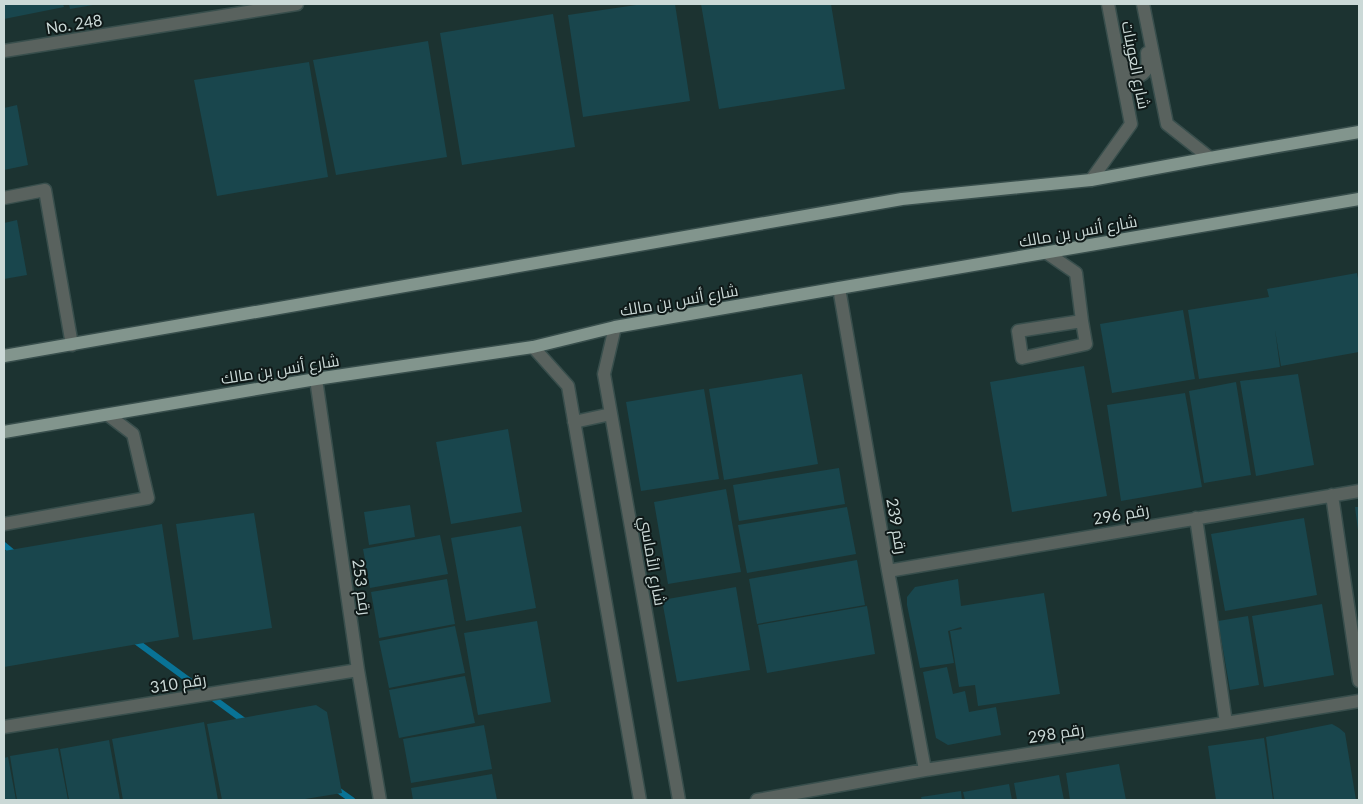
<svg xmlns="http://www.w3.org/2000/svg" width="1363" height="804" font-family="Lato,Cairo,sans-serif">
<rect width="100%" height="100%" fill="#1c3331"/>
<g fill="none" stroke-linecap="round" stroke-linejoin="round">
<path stroke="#097396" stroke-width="6" d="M4,545L16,555
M134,640L247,723
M335,788L352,800"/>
</g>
<path fill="#19464d" d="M4,4H63L64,7L4,19Z
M69,4H93V5L70,9Z
M643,4H675L690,101L583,117L568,15Z
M701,4H831L845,89L719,109Z
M553,14L575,147L462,165L440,33Z
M428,41L447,157L336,175L313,60Z
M309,62L328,177L217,196L194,80Z
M17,105L28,165L4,170V108Z
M17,220L27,275L4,279V223Z
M1357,273L1359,284V352L1281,366L1275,330L1280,367L1199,379L1188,310L1269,297L1267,289Z
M1183,310L1195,379L1112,393L1100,324Z
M1084,366L1107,496L1012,512L990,382Z
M802,374L818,464L724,480L709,389Z
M1298,374L1314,465L1256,476L1240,381Z
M1236,382L1251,475L1204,483L1189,391Z
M704,389L719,479L641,491L626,402Z
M1185,393L1202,487L1121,501L1107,405Z
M508,429L522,512L451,524L436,442Z
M839,468L845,504L739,521L733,485Z
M726,489L741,572L668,584L654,502Z
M410,505L415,537L369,545L364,512Z
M847,507L856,554L747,573L738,525Z
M1355,507H1359V530H1358Z
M254,513L272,628L193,640L176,524Z
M1304,518L1317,595L1225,611L1211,534Z
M162,524L179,637L4,667V551Z
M521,526L536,608L466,621L451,538Z
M440,535L448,574L370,588L363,549Z
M857,560L865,605L757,624L749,579Z
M447,579L455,624L379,638L371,592Z
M958,579L961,606L1044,593L1060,694L978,706L975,685L959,687L950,631L962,629L961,627L948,631L954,663L920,668L907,605V597L915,587Z
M736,587L750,670L677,682L662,600Z
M1322,604L1334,675L1264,687L1252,616Z
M867,606L875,654L767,673L758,625Z
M1248,616L1259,685L1230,690L1218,621Z
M537,621L551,702L478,715L464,633Z
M455,626L465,673L389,688L379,641Z
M947,667L953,694L965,691L969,712L996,707L1001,735L948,745L936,738L923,672Z
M465,676L475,723L399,738L389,690Z
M316,705L327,712L342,793L299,800H222L207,724Z
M204,722L218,800H123L112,739Z
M1332,724L1339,728L1345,733L1356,800H1274L1266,737Z
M484,725L492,769L411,783L403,739Z
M1264,738L1273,800H1216L1208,746Z
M109,740L120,800H69L60,749Z
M58,748L68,800H17L10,756Z
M8,757L16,800H4V758Z
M1119,764L1126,800H1070L1066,773Z
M492,774L497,800H413L411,788Z
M1059,775L1064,800H1017L1014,783Z
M1009,784L1012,800H965L963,792Z
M961,791L962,800H922L921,797Z"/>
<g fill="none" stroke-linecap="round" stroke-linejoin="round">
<g stroke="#384e4c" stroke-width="15">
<path id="minor" d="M1143,4L1167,124L1210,158
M4,51L297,4
M1121,61C1124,68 1127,73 1134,78C1149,74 1148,66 1147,53
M1091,180L1131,124L1108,4
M4,198L45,190L72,345
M1047,253L1076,273L1082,321L1018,331L1022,358L1086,344L1082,321
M839,288L888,571L925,770
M615,327L604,374L679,800
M533,347L568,386L640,800
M316,379L358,670L380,800
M574,422L611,414
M1332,495L1359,681
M1196,518L1226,723
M4,524L148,498L133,434L108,415
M888,571L1359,491
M4,727L358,670
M757,800L925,770L1226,723L1359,701"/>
</g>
<g stroke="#384e4c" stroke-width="15">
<path id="major" d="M4,356L902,199L1091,180L1210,158L1359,132
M4,432L316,379L533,347L615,327L839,288L1359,199"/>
</g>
<use href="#minor" stroke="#59625e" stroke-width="12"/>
<use href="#major" stroke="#82958d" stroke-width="12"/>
</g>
<g text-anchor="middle" stroke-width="4" stroke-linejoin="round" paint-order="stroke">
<g font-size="16" fill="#cbd9d7" stroke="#0f1918">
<text transform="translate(74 24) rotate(-9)" y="6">No. 248</text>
<text transform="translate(1136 65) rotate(79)" y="6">شارع العوينات</text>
<text transform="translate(1078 231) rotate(-10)" y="6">شارع أنس بن مالك</text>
<text transform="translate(679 300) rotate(-10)" y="6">شارع أنس بن مالك</text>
<text transform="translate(280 369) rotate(-9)" y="6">شارع أنس بن مالك</text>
<text transform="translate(1121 514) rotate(-10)" y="6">رقم 296</text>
<text transform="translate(897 526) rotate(80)" y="6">رقم 239</text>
<text transform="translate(653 561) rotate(80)" y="6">شارع الأماسي</text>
<text transform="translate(362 587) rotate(82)" y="6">رقم 253</text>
<text transform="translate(178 683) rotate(-9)" y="6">رقم 310</text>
<text transform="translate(1056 733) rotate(-9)" y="6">رقم 298</text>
</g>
</g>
<rect width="1363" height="804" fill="none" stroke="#cbd9d7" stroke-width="10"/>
</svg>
